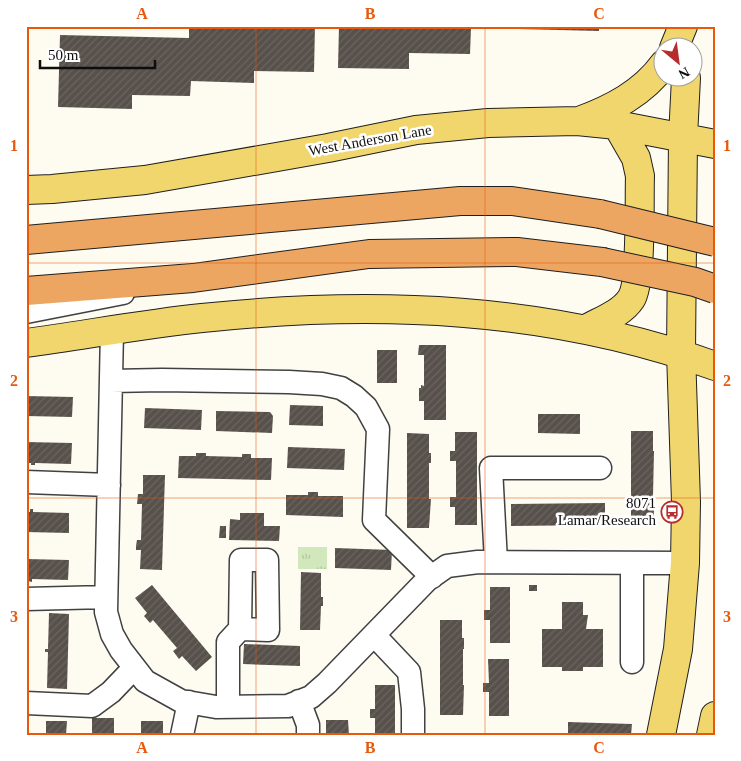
<svg xmlns="http://www.w3.org/2000/svg" width="741" height="761" font-family="'Times New Roman',serif">
<defs>
<pattern id="park-tufts" width="24" height="20" patternUnits="userSpaceOnUse" patternTransform="scale(1.25)"><rect width="24" height="20" fill="#d1e7bc"/><path d="M3 7l-1-3M5 7V3M7 7l1-3M15 17l-1-3M17 17v-4M19 17l1-3" fill="none" stroke="#b2c5a0"/></pattern>
<pattern id="building-hatch" width="6" height="6" patternUnits="userSpaceOnUse" patternTransform="scale(1.25)"><rect width="6" height="6" fill="#57504b"/><path d="M-1 1l2-2M0 6l6-6M5 7l2-2" fill="none" stroke="#6a6561"/></pattern>
</defs>
<rect width="100%" height="100%" fill="#fefcf1"/>
<path fill="url(#park-tufts)" d="M298,547H327V569H298Z"/>
<path fill="url(#building-hatch)" d="M189,26H315L314,72L254,71V83L191,81L190,96L132,95V109L58,107L60,35L189,38Z
M339,26H599V31L471,28L470,54L409,53V69L338,68Z
M419,345H446V420H424V401H419V388H421V385L424,386V355H418Z
M377,350H397V383H377Z
M26,396L73,397L72,417L26,416Z
M290,405L323,406V426L289,425Z
M145,408L202,410L201,430L144,428Z
M216,411L270,412L273,416L272,433L216,431Z
M538,414H580V434L538,433Z
M631,431H653V451H654L653,496H655L653,525H631Z
M455,432H477V525H455V507H450V497H456V461H450V451H455Z
M407,433L429,434V453H431V463H429V499H431L429,528H407Z
M26,442L72,443L71,464L35,463V465H31V463H26Z
M288,447L345,449L344,470L287,468Z
M196,453H206V456L242,457V454H251V458H272L271,480L178,478L179,456H196Z
M143,475H165L162,570L140,569L141,550H136V546L137,540H141L142,504H137L138,494H143Z
M308,492H318V496H343V517L286,515V495H308Z
M605,503V525L511,526V504Z
M30,509H33V512L69,513V533L26,532V512H30Z
M240,513H264V526H280L279,541L229,540L230,519L240,520Z
M220,526H226V538H219Z
M335,548L392,550L391,570L335,568Z
M26,559L69,560L68,580L32,579V582L28,581V579H26Z
M301,572L321,573V597H323V606H321L320,630H300Z
M152,585L212,657L196,671L182,656L179,659L173,651L177,648L153,620L150,623L144,616L147,613L135,598Z
M529,585H537V591H529Z
M490,587H510V643H490V620H484V610H490Z
M562,602H583V615H588L586,629H603V667H583V671H562V667H542V629H562Z
M49,613L69,614L67,689L47,688L48,652H45V649H48Z
M440,620H462V638H464V649H463V685H464L463,715H440Z
M244,644L300,646V666L243,664Z
M488,659H509V716H489V692H483V683H489Z
M375,685H395V735H375V718H370V709H375Z
M92,718H114V735H92Z
M326,720H348L349,735H326Z
M46,721H67L66,735H46Z
M141,721H163V735H141Z
M568,722L632,724L631,735H568Z"/>
<g fill="none" stroke-linecap="round" stroke-linejoin="round">
<g stroke="#414141" stroke-width="25">
<path id="minor" d="M26,312L123,293
M112,331L106,612L112,634L121,650L145,681L181,701L216,707L288,706L311,697L327,683L427,580L447,566L478,562L685,563
M111,381L162,380L289,382L322,384L341,388L354,396L366,407L378,429L374,520L432,577
M26,482L109,485
M496,562L491,468H600
M632,563V662
M26,599L106,597
M374,635L409,672L413,709V735
M299,701L308,725V735
M26,703L92,706L111,692L134,668
M228,706V642L240,629L241,560H267L268,630L240,629
M182,735L189,702"/>
</g>
<g stroke="#1f1f1f" stroke-width="30">
<path id="major" d="M674,48L683,26
M579,121C612,109 643,93 664,64
M26,190L52,189L145,180L328,148L416,130L488,123L577,121L617,125L715,144
M586,329C600,321 621,314 631,299C642,283 639,199 640,176L636,158L617,125
M26,343C85,335 144,324 202,318C375,300 550,306 715,366
M661,735L678,649L685,563L686,502L681,353L683,137L686,78
M711,735L715,716"/>
</g>
<g stroke="#1f1f1f" stroke-width="30">
<path id="highway" d="M26,240L460,201H512L600,214
M26,291L193,278L369,254L517,252L602,262"/>
</g>
<use href="#minor" stroke="#fff" stroke-width="22"/>
<use href="#major" stroke="#f1d66e" stroke-width="28"/>
<use href="#highway" stroke="#eca661" stroke-width="28"/>
<g stroke="#1f1f1f" stroke-width="30" stroke-linecap="butt">
<path id="highway-bridge" d="M600,214L715,242
M602,262L695,282L715,289"/>
</g>
<use href="#highway-bridge" stroke="#eca661" stroke-width="28"/>
</g>
<path fill="none" stroke="#e8590c" stroke-width="1" stroke-opacity="0.55" d="M256,26V735M485,26V735M26,263H715M26,498H715"/>
<defs>
<g id="bus-ring" transform="scale(1.125)"><circle r="9.5" fill="#fff" stroke="#b72d2f" stroke-width="1.5"/><path d="M-5-6H5V4H4V6H2V4H-2V6H-4V4H-5ZM-3.5-4V0h7V-4ZM-3.5 1.2v1.5H-2V1.2ZM2 1.2v1.5H3.5V1.2Z" fill="#b72d2f"/></g>
</defs>
<g fill-rule="evenodd">
<use href="#bus-ring" x="672" y="512"/>
</g>
<g text-anchor="middle" stroke-width="5" stroke-linejoin="round" paint-order="stroke">
<g font-size="15" fill="#0e0e0e" stroke="#fff">
<text transform="translate(370 140) rotate(-10)" y="5">West Anderson Lane</text>
</g>
<g font-size="15" fill="#0e0e0e" stroke="#fff" text-anchor="end">
<text x="656" y="508">8071<tspan x="656" dy="17">Lamar/Research</tspan></text>
</g>
</g>
<rect width="741" height="761" fill="none" stroke="#ffffff" stroke-width="55"/>
<g transform="translate(678 62) rotate(151)"><circle r="24" fill="#ffffff" stroke="#9f9f9f"/>
<path d="M0-4L9 19L0 12L-9 19Z" fill="#b72d2f"/>
<text y="-8" font-size="14" font-weight="bold" text-anchor="middle" fill="#0e0e0e">N</text>
</g>
<path d="M40 60v8h115v-8" fill="none" stroke="#0e0e0e" stroke-width="2.5"/>
<text x="48" y="60" font-size="15" fill="#0e0e0e" stroke="#ffffff" stroke-width="4" paint-order="stroke">50 m</text>
<rect x="28" y="28" width="686" height="706" fill="none" stroke="#e8590c" stroke-width="2"/>
<g font-size="16" text-anchor="middle" font-weight="bold" fill="#e8590c">
<text x="142" y="19">A</text>
<text x="370" y="19">B</text>
<text x="599" y="19">C</text>
<text x="14" y="151">1</text>
<text x="727" y="151">1</text>
<text x="14" y="386">2</text>
<text x="727" y="386">2</text>
<text x="14" y="622">3</text>
<text x="727" y="622">3</text>
<text x="142" y="753">A</text>
<text x="370" y="753">B</text>
<text x="599" y="753">C</text>
</g>
</svg>
